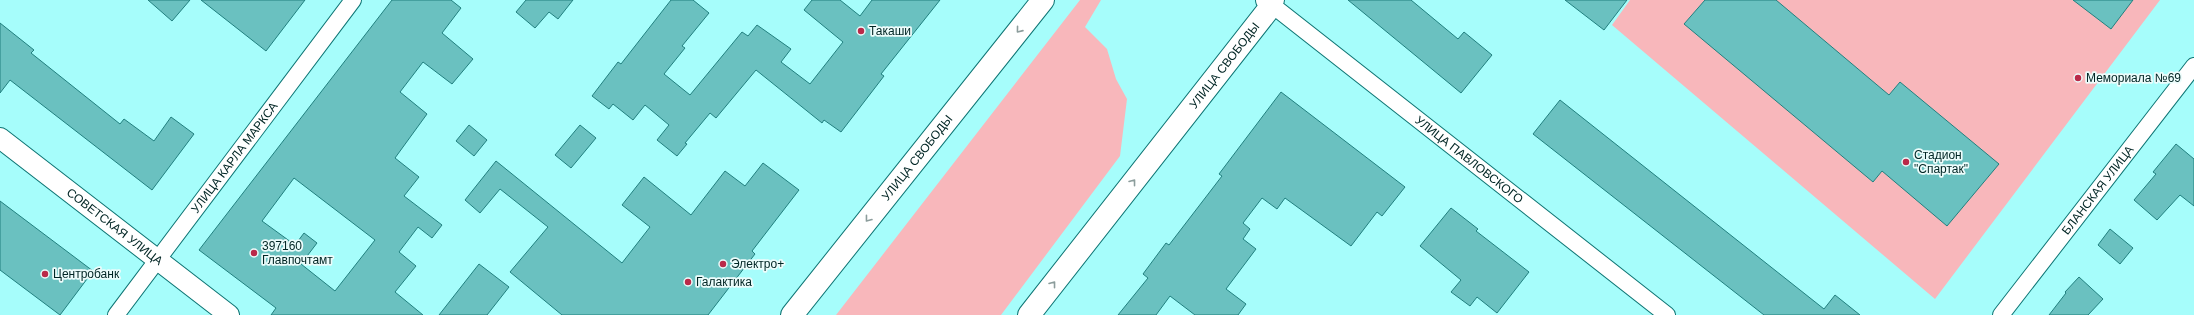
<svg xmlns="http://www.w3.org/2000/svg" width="2194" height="315" font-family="Helvetica,sans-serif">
<rect width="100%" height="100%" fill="#a6fdfb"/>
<path fill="#f8b7bb" d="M1080,0H1101L1085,27L1107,49L1116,79L1127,99L1120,156L1001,315H836Z
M1630,0H2160L1935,299L1612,25Z"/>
<path fill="#6ac1c0" stroke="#21807f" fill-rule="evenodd" d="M148,0H190L172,21Z
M201,0H305L266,51Z
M392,0H451L461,8L442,33L473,59L452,84L423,62L400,92L427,114L395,158L419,177L404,196L442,225L432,238L418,227L399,252L416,266L395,292L423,315H271L276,308L199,250ZM294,178L375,240L335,291L301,264L317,243L304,233L295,245L262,221Z
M526,0H573L558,19L549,12L535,28L516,12Z
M671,0H693L709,13L682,46L685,48L664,74L690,95L742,32L748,36L757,25L791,49L781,62L810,84L843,42L804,10L812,0H840L860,16L872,0H940L881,74L884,76L841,132L824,120L822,123L756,70L716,118L710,113L685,143L687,144L677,156L657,140L669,125L645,105L633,120L613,104L609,109L592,96L618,62L621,64Z
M1348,0H1411L1458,39L1464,32L1492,55L1461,93Z
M1565,0H1627L1604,30Z
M1705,0H1776L1889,95L1900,82L1999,164L1947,226L1882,171L1873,182L1684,24Z
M2073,0H2133L2111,29Z
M0,23L34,50L31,53L120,124L124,119L154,141L171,117L194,134L152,190L10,80L0,93Z
M1281,92L1405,187L1382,216L1377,212L1351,246L1285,198L1277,209L1262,198L1243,223L1250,229L1243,239L1256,249L1226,289L1246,304L1238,315H1195L1170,296L1156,315H1118L1148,278L1143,274L1166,243L1169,245L1222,176L1219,174Z
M1560,100L1824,309L1835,295L1860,315H1764L1533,134Z
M469,125L487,140L474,156L456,141Z
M580,125L596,138L571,168L555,155Z
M2176,144L2194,159V206L2180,195L2157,220L2134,200L2156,174L2153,172Z
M496,161L622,263L650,227L622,205L644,177L691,215L725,171L745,186L763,163L799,190L752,251L755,254L708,315H562L510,272L548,227L500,189L480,213L465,200Z
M0,201L93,271L60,315L0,270Z
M1451,208L1478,229L1476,231L1529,272L1497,313L1477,297L1470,306L1451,292L1461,280L1420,246Z
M2110,229L2133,248L2120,264L2098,245Z
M479,264L509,287L487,315H439Z
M2079,277L2103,299L2088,315H2049L2066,293L2065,292Z"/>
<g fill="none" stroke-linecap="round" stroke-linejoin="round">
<g stroke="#0e7574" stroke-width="18">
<g id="minor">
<path id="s1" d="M1276,0L1272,5L1667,315"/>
<path id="s2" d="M116,315L353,0"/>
<path id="s3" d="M2001,315L2194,66"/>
</g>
</g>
<g stroke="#0e7574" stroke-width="22">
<g id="tertiary">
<path id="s4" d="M0,138L229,315"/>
</g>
</g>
<g stroke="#0e7574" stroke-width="24">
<g id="secondary">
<path id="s5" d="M792,315L1043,0"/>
<path id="s6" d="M1029,315L1272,5L1267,0"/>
</g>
</g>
<use href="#minor" stroke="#fff" stroke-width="16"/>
<use href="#tertiary" stroke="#fff" stroke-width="20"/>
<use href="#secondary" stroke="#fff" stroke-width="22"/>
</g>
<defs><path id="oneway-chevron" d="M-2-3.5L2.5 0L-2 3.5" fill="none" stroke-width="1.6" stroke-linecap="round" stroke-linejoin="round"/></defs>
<g stroke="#8c9d9c">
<use href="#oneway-chevron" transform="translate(1019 30) rotate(129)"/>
<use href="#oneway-chevron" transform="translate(1133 182) rotate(-52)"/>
<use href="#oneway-chevron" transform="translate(868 219) rotate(128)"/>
<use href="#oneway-chevron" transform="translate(1053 284) rotate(-52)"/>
</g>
<g fill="#ba2949" stroke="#ecfcfb" stroke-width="1.5">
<circle cx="861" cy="31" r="4"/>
<circle cx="2078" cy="78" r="4"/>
<circle cx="1906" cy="162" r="4"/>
<circle cx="254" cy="253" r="4"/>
<circle cx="723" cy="264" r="4"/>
<circle cx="45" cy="274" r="4"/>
<circle cx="688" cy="282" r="4"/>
</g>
<g text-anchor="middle" stroke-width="3.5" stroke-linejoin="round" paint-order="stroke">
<g font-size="12" fill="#002524" stroke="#ecfcfb" text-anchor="start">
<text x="869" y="35">Такаши</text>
<text x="2086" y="82">Мемориала №69</text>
<text x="1914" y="159">Стадион<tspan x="1914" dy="14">"Спартак"</tspan></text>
<text x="262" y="250">397160<tspan x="262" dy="14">Главпочтамт</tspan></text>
<text x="731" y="268">Электро+</text>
<text x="53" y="278">Центробанк</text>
<text x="696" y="286">Галактика</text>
</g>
<g font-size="12" fill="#002524" stroke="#ecfcfb">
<text dy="4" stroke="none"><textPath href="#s6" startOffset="317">УЛИЦА СВОБОДЫ</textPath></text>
<text dy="4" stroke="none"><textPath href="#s5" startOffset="201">УЛИЦА СВОБОДЫ</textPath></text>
<text dy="4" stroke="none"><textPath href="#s2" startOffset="197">УЛИЦА КАРЛА МАРКСА</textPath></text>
<text dy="4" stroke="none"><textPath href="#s1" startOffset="257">УЛИЦА ПАВЛОВСКОГО</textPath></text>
<text dy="4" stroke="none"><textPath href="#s3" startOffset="158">БЛАНСКАЯ УЛИЦА</textPath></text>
<text dy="4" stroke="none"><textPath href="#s4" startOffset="145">СОВЕТСКАЯ УЛИЦА</textPath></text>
</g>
</g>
</svg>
